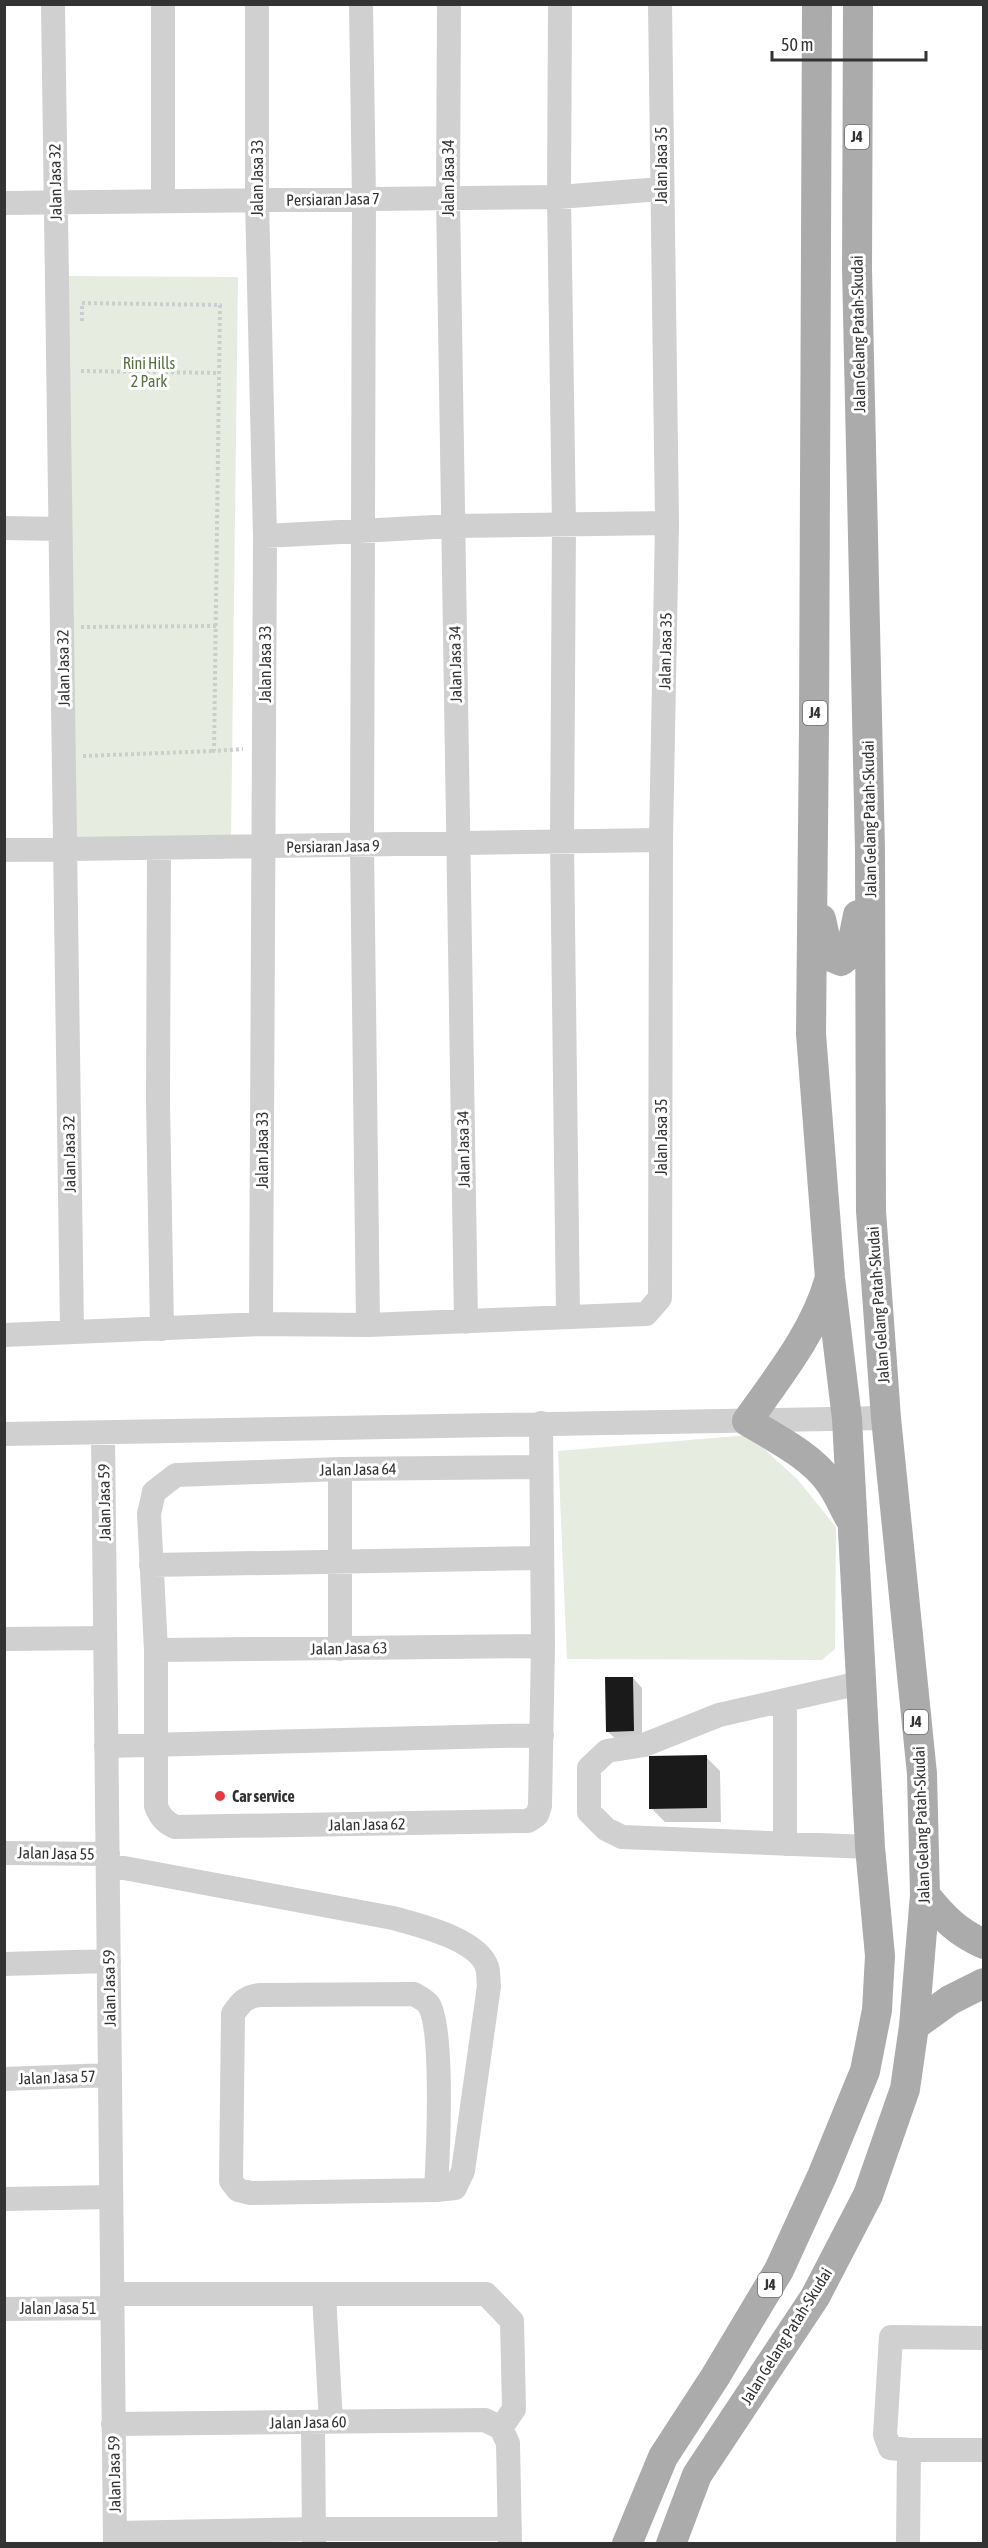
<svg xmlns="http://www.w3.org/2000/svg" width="988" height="2548" font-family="'Asap Condensed',sans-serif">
<rect width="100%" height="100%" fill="#fff"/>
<path fill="#e6ecdf" d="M61,276L238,277L231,841L57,844Z
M749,1435L798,1480L836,1527L835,1649L822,1660L567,1659L558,1451Z"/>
<path fill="#0003" d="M633,1678L642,1688V1740H617L607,1731Z
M706,1757L720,1771L721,1822H665L651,1808Z"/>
<path fill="#1a1a1a" d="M605,1677H633L634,1731L606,1732Z
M707,1755V1808L649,1809V1756Z"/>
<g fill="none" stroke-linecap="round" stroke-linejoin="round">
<path stroke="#cdcdcd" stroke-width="4" stroke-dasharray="3 3" stroke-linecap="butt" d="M82,321V303L220,305L214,751L243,749
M81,371L219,373
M81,627L216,626
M83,756L214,751"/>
<path stroke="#d0d0d0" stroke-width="24" d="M53,4L72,1331
M163,4V200
M257,4V200L265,536L261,1324
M361,4L364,198L362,845L368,1325
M449,4L448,198L466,1322
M560,4L559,197L564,525L562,843L568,1316
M4,203L559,197L661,189
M4,528L60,529
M265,536L453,526L667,523
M159,848L158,1102L162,1329
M4,850L661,840
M4,1335L261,1324L368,1325L646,1314L660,1298L661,840L667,523L660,4
M103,1433L115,2544
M4,1434L886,1418
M541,1467L340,1469L176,1475L154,1492L149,1514L156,1650V1806C160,1817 165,1822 175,1827L528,1821L537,1815L540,1806L543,1646L541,1423
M151,1565L542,1558
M4,1639L105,1638
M340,1649V1469
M156,1650L543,1646
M860,1683L719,1715L644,1745L607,1751L589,1768V1812L606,1829L622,1837L870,1847
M785,1700V1844
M106,1746L542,1735
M4,1853L108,1854
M108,1865L393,1918C418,1925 478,1939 487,1967C489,1972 488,1980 489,1986L463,2171L455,2188L436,2190L251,2193L238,2190L231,2181L233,2014C241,2002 246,1996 261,1995L414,1994C419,1997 426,2000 429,2005C444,2030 438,2156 436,2190
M4,1964L109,1961
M4,2079L110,2075
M4,2199L111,2197
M112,2294H486L512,2321L514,2409L501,2428
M324,2294L331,2422
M4,2309L112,2308
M984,2338L891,2337L885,2435L890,2448L909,2450H984
M313,2422L314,2544
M113,2424L485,2420L501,2428
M501,2428L508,2443L510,2543
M115,2533L313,2529H510
M908,2544L909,2450"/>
<path stroke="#ababab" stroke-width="30" d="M821,919L829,956L841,961L850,954L858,915
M829,1281C814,1333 778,1377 747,1421C775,1438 812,1456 831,1484C838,1494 843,1506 849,1517
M925,1895C944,1918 957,1932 984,1944
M914,2026L950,2000L984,1983
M627,2544L663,2457L715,2377L779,2270L822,2176L865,2071L877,2010L880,1956L870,1847L847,1419L830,1278L811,1034L814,726L817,4
M671,2544L697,2475L815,2297L868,2195L905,2089L914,2026L925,1895L922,1774L886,1418L871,1211L870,850L857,269L858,4"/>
</g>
<circle fill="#e63946" stroke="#fff" stroke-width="2" cx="220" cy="1796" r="6"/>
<g text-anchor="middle" stroke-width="6" stroke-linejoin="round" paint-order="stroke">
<g fill="#fff" stroke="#707070" stroke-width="1.5">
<rect x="845" y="125" width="24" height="24" rx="4.5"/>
<rect x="803" y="701" width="24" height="24" rx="4.5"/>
<rect x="904" y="1710" width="24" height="24" rx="4.5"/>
<rect x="758" y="2273" width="24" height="24" rx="4.5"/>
</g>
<g font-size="15" font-weight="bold" fill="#333">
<text x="857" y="142">J4</text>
<text x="815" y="718">J4</text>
<text x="916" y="1727">J4</text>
<text x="770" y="2290">J4</text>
</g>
<g font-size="16" fill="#333" stroke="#fff">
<text transform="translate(661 165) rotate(-90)" y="6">Jalan Jasa 35</text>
<text transform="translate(257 178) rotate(-90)" y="6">Jalan Jasa 33</text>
<text transform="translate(448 178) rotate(-90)" y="6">Jalan Jasa 34</text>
<text transform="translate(55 182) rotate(-91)" y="6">Jalan Jasa 32</text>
<text transform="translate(333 199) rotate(-1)" y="6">Persiaran Jasa 7</text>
<text transform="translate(858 334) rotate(-91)" y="6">Jalan Gelang Patah-Skudai</text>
<text transform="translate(665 651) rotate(-89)" y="6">Jalan Jasa 35</text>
<text transform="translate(265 664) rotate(-90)" y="6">Jalan Jasa 33</text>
<text transform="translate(455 664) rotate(-91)" y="6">Jalan Jasa 34</text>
<text transform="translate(63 668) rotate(-91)" y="6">Jalan Jasa 32</text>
<text transform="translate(869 819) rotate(-91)" y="6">Jalan Gelang Patah-Skudai</text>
<text transform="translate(333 846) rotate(-1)" y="6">Persiaran Jasa 9</text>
<text transform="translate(661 1137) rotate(-90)" y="6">Jalan Jasa 35</text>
<text transform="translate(463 1149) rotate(-91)" y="6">Jalan Jasa 34</text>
<text transform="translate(262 1150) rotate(-90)" y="6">Jalan Jasa 33</text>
<text transform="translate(69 1154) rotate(-91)" y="6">Jalan Jasa 32</text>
<text transform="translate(878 1305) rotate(-94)" y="6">Jalan Gelang Patah-Skudai</text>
<text transform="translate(358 1469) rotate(-1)" y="6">Jalan Jasa 64</text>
<text transform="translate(104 1502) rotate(-91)" y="6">Jalan Jasa 59</text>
<text transform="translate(349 1648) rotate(-1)" y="6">Jalan Jasa 63</text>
<text transform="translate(367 1824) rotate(-1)" y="6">Jalan Jasa 62</text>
<text transform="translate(921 1825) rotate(-92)" y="6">Jalan Gelang Patah-Skudai</text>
<text transform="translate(56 1853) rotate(1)" y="6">Jalan Jasa 55</text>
<text transform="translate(109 1988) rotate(-91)" y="6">Jalan Jasa 59</text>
<text transform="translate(57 2077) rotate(-2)" y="6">Jalan Jasa 57</text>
<text x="58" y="2314">Jalan Jasa 51</text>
<text transform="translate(786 2336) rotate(-58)" y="6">Jalan Gelang Patah-Skudai</text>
<text transform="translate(308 2422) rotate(-1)" y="6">Jalan Jasa 60</text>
<text transform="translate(114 2474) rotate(-91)" y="6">Jalan Jasa 59</text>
</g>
<g font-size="16" fill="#56703f" stroke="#fff">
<text x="149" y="369">Rini Hills<tspan x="149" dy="18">2 Park</tspan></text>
</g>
<g font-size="16" font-weight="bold" fill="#333" stroke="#fff" text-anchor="start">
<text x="232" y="1802">Car service</text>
</g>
</g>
<rect width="988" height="2548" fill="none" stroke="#333333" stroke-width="12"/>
<path d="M772 51v9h154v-9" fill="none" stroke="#333333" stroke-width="3"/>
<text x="781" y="51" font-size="18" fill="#333333" stroke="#ffffff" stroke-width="4.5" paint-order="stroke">50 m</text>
</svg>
